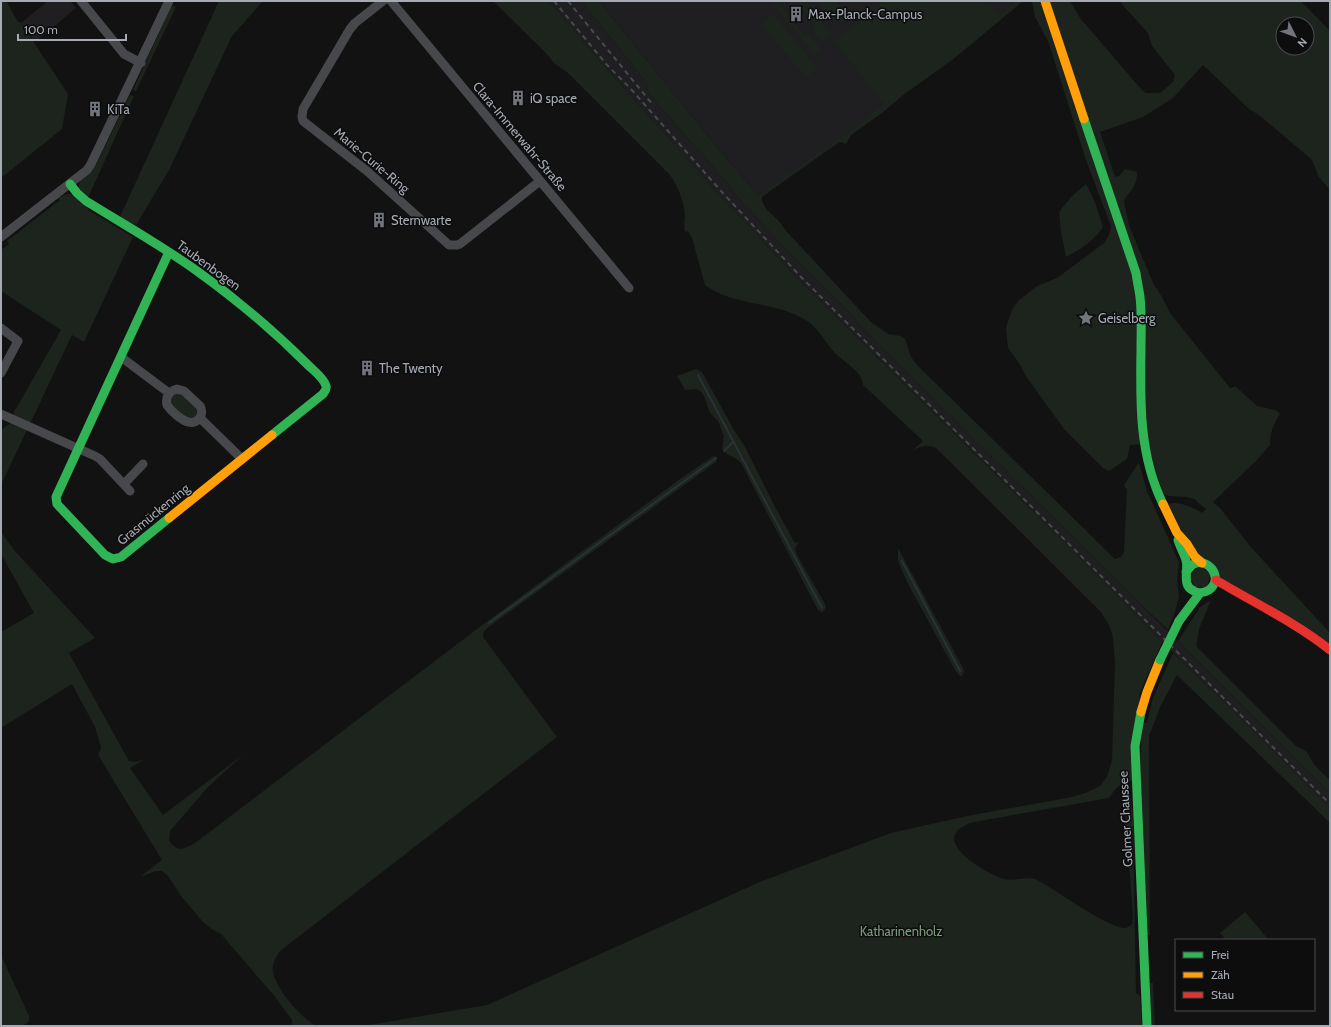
<svg xmlns="http://www.w3.org/2000/svg" width="1331" height="1027" font-family="Cabin,sans-serif">
<rect width="100%" height="100%" fill="#121213"/>
<path fill="#1f1f21" d="M48,1H70L76,8L35,42L21,23Z
M549,1H581L646,82L649,94L729,185L739,199L780,243L849,312L859,324L1330,793V808L1222,700L1162,642L1020,498L799,280L714,189L601,62Z
M599,1H1023L952,60L903,95L883,112L851,135L758,195L717,147Z"/>
<path fill="#1d231d" fill-rule="evenodd" d="M1,1H6L18,22L21,23L68,94L62,129L1,178Z
M219,1H263L232,36L169,170L136,225L118,221Z
M493,1H549L601,62L714,189L799,280L1065,543L1162,642L1140,693L1132,781C1119,783 1116,788 1109,798L969,823C965,826 957,829 955,834C947,851 991,876 1004,879C1013,881 1020,878 1029,878C1034,878 1039,881 1043,883C1059,893 1108,927 1124,928C1128,928 1130,926 1132,924L1133,916L1124,795L1130,796L1131,798L1133,815L1136,993L1140,996L1142,1026H363L487,1005L762,881L891,833L967,816L1072,797L1088,792L1100,786L1107,777L1112,760L1115,664L1113,637L1109,625L1101,612L936,448C926,444 921,446 912,451L923,441L863,385C863,373 846,363 838,356C823,342 821,327 800,317C771,302 731,305 705,285L692,238L688,231L685,232C683,223 685,222 685,214C683,199 678,187 670,175L568,73L554,63L546,53Z
M581,1H599L717,147L758,195L845,135L884,104L834,41L841,38V35L884,1H982L984,3L992,6L999,15L1017,1H1023L952,60L903,95L883,112L851,135L846,144L841,142H839L762,197C762,208 771,213 778,220C782,224 784,229 788,233L871,322L888,334L901,336L905,339L911,357L917,365L1115,559L1121,557L1124,552L1127,490L1124,485L1139,462L1147,491L1179,562L1177,581L1179,596L1175,612L1168,630L1130,594L859,324L849,312L780,243L739,199L729,185L649,94L646,82Z
M771,1H777L804,36L808,33L822,50L815,56Z
M796,1H806L831,33V35L822,42L812,30L816,27Z
M816,1H836L849,18L842,23L834,22Z
M1032,1H1070L1080,18L1142,90L1146,93H1160L1173,82L1175,75L1152,46L1148,33L1119,1H1301L1330,31V190L1319,177L1312,160L1259,115L1249,109L1203,65L1173,98L1143,117L1100,132L1114,174L1116,177L1119,176L1125,169L1137,172C1137,178 1136,183 1133,188C1130,193 1125,196 1124,202L1129,225L1153,283L1162,297L1170,313L1230,388H1232L1235,386L1257,406L1275,410L1280,414C1273,425 1270,433 1270,445L1256,461L1213,502L1220,508L1250,546L1330,633V644L1224,581L1196,554L1182,532L1168,504C1178,500 1194,508 1202,513L1206,509C1202,506 1198,502 1194,499C1184,495 1172,498 1163,494L1148,444L1130,445L1127,459L1109,471L1103,468L1064,429L1025,375L1021,366L1008,348L1006,327L1012,310L1018,301L1037,286L1057,278L1104,243L1109,235L1111,226L1087,163L1048,41L1035,17ZM1283,24H1307V48H1283Z
M172,5L176,7L136,91L133,90Z
M773,14L818,68L806,78L761,24Z
M130,95L134,96L87,200L79,191V185L80,181L96,165Z
M1086,184L1095,202L1103,227C1095,240 1080,250 1066,257L1061,232L1059,212L1071,197Z
M67,194H71L89,207L88,210L133,237L84,342L72,335L1,485V430L11,423L14,412L61,330L1,291V250L9,244L7,241L60,200L58,198Z
M696,369L702,372L734,430L744,445L775,507L795,543L799,541L795,549L797,555L825,604L826,607L823,612H821L818,610L741,463C736,457 727,456 722,449L724,436L718,421L710,413L704,396L701,392L697,389L685,390L677,376Z
M180,392L196,404L199,414L191,421L172,408L170,398L171,395Z
M715,456L717,460L716,462L486,629L484,632L483,637L557,737L280,951C275,958 272,964 273,972C276,989 301,1018 316,1026H292V1020L276,998L221,934L213,930L203,922L181,896L168,876L162,871H156L140,877L162,860L98,755L101,748L95,727L72,684L1,728V632L34,613L1,554V532L14,550L95,638L69,653L129,761L136,762L145,759L130,768L163,815L244,754L208,787L170,831L169,840C177,853 184,849 195,843L477,629L680,479L712,457Z
M898,548L963,668L964,671L962,676H960L955,670L907,582L898,561Z
M1200,566L1211,574L1207,587H1194L1190,574Z
M1211,600L1199,629L1196,646L1297,747C1310,751 1308,755 1314,764C1319,770 1325,775 1330,780V793L1178,641L1200,607Z
M1173,653L1222,700L1330,808V823L1177,675L1161,705L1149,736L1150,935H1146L1139,797L1142,724L1147,722L1153,698Z
M1245,912L1269,940H1226L1220,933Z
M1,955L29,1016V1021L23,1026H1Z
M1148,983H1153L1155,1026H1150Z"/>
<g fill="none" stroke-linecap="round" stroke-linejoin="round">
<path stroke="#2b3237" stroke-width="2" d="M698,375L822,608
M724,451L733,442
M902,561L960,671
M489,623L716,458"/>
<path stroke="#47484b" stroke-width="9" d="M81,1L124,54L141,63
M383,1L355,23L350,29L303,109L302,117L303,121L367,171L449,245H457L460,244L540,181
M391,1L629,288
M1,237L87,170L91,164L169,1
M1,328L18,341L1,373
M121,357L169,393
M177,389L184,391L200,406C205,414 198,425 188,422C181,420 171,411 167,405C165,397 169,391 177,389Z
M1,414L95,456L100,459L130,491
M200,418L242,459
M124,484L143,464"/>
<path stroke="#30b455" stroke-width="9" d="M1084,119L1136,273C1137,281 1139,289 1140,297C1142,314 1141,332 1141,349C1140,402 1139,455 1163,504
M70,184L77,193L86,201C123,224 161,245 197,271C236,299 274,331 308,365C314,371 324,378 326,386C327,389 325,391 323,394L272,435
M169,252L56,497L57,504L105,555L113,559L121,557L169,518
M1178,540C1180,547 1184,553 1186,560C1189,571 1181,586 1194,591C1199,594 1204,593 1209,590C1225,578 1207,555 1192,565C1190,567 1188,570 1186,572
M1179,621L1200,593
M1141,712L1135,746L1147,1026"/>
<path stroke="#ff9f0a" stroke-width="9" d="M1045,1L1084,119
M1163,504L1177,533L1187,544L1195,557L1202,563
M169,518L272,435
M1141,712L1147,692L1160,660"/>
<path stroke="#e5322d" stroke-width="9" d="M1216,580C1254,603 1295,622 1330,650"/>
<path stroke="#48494b" stroke-width="2" stroke-dasharray="5 4" stroke-linecap="butt" d="M554,1L607,65L630,88L721,191L802,278L1330,804
M568,1L653,105"/>
<path stroke="#30b455" stroke-width="9" d="M1160,660L1179,621"/>
</g>
<defs>
<g id="building-bare" transform="scale(1.2)"><path d="M-4-6H4V6H1V3H-1V6H-4ZM-2.5-4.3h1.7v1.8h-1.7ZM.8-4.3h1.7v1.8H.8ZM-2.5-1h1.7V.8h-1.7ZM.8-1h1.7V.8H.8Z" fill="#72757b" stroke="#0d0d0e" stroke-width="2.5" paint-order="stroke"/></g>
<g id="sight-bare" transform="scale(1.2)"><path d="M0-6L1.8-2.2L6-1.7L2.9 1.2L3.7 5.4L0 3.3L-3.7 5.4L-2.9 1.2L-6-1.7L-1.8-2.2Z" fill="#72757b" stroke="#0d0d0e" stroke-width="2.5" paint-order="stroke"/></g>
</defs>
<g fill-rule="evenodd">
<use href="#building-bare" x="796" y="14"/>
<use href="#building-bare" x="518" y="98"/>
<use href="#building-bare" x="95" y="109"/>
<use href="#building-bare" x="379" y="220"/>
<use href="#sight-bare" x="1086" y="318"/>
<use href="#building-bare" x="367" y="368"/>
</g>
<g text-anchor="middle" stroke-width="3" stroke-linejoin="round" paint-order="stroke">
<g font-size="13" fill="#a5aab3" stroke="#0d0d0e" text-anchor="start">
<text x="808" y="19">Max-Planck-Campus</text>
<text x="530" y="103">iQ space</text>
<text x="107" y="114">KiTa</text>
<text x="391" y="225">Sternwarte</text>
<text x="1098" y="323">Geiselberg</text>
<text x="379" y="373">The Twenty</text>
</g>
<g font-size="13" fill="#a5aab3" stroke="#0d0d0e">
<text transform="translate(520 136) rotate(50)" y="5">Clara-Immerwahr-Straße</text>
<text transform="translate(372 160) rotate(40)" y="5">Marie-Curie-Ring</text>
<text transform="translate(209 265) rotate(36)" y="5">Taubenbogen</text>
<text transform="translate(153 514) rotate(-39)" y="5">Grasmückenring</text>
<text transform="translate(1125 819) rotate(-93)" y="5">Golmer Chaussee</text>
</g>
<g font-size="13" fill="#7d9c7d" stroke="#0d0d0e">
<text x="901" y="936">Katharinenholz</text>
</g>
</g>
<rect width="1331" height="1027" fill="none" stroke="#a5aab3" stroke-width="4"/>
<rect x="1175" y="939" width="140" height="72" fill="#0d0d0e" stroke="#4a4c50"/>
<rect x="1183" y="952" width="20" height="6" fill="#30b455" stroke="#4a4c50"/>
<text x="1211" y="959" font-size="12" fill="#a5aab3">Frei</text>
<rect x="1183" y="972" width="20" height="6" fill="#ff9f0a" stroke="#4a4c50"/>
<text x="1211" y="979" font-size="12" fill="#a5aab3">Zäh</text>
<rect x="1183" y="992" width="20" height="6" fill="#e5322d" stroke="#4a4c50"/>
<text x="1211" y="999" font-size="12" fill="#a5aab3">Stau</text>
<g transform="translate(1295 36) rotate(132)"><circle r="19" fill="#0d0d0e" stroke="#4a4c50"/>
<path d="M0-3L7 15L0 10L-7 15Z" fill="#72757b"/>
<text y="-6" font-size="11" font-weight="bold" text-anchor="middle" fill="#a5aab3">N</text>
</g>
<path d="M18 34v6h108v-6" fill="none" stroke="#a5aab3" stroke-width="2"/>
<text x="24" y="34" font-size="12" fill="#a5aab3" stroke="#0d0d0e" stroke-width="3" paint-order="stroke">100 m</text>
</svg>
